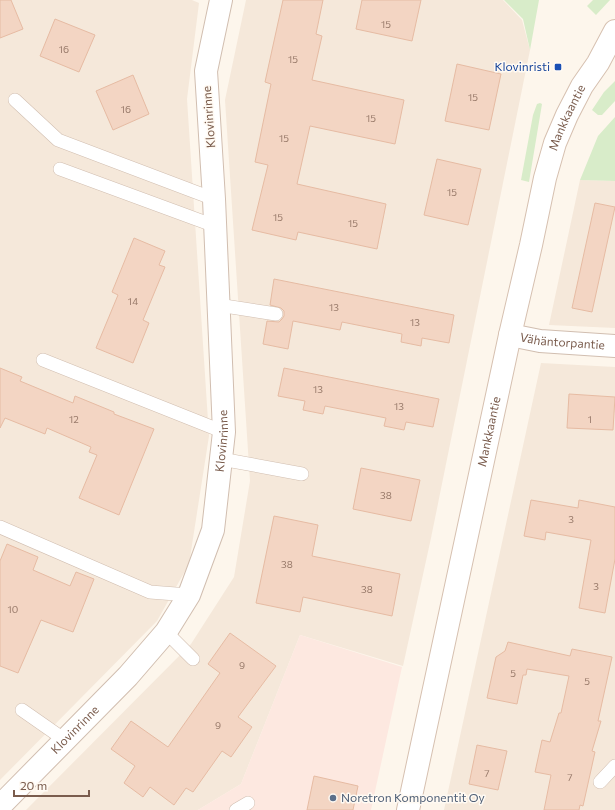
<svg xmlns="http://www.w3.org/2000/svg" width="615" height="810" font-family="Commissioner,sans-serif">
<rect width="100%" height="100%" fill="#fdf6ec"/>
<path fill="#f5e8da" d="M0,0H192L199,3L187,99L209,436L189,564L157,621L0,780Z
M246,0H503L522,20L530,50L431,538L403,666L300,635L241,784L198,810H26L191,644L234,577L250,481L225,100Z
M580,180L615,181V328L549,325Z
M541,363L615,367V810H444Z"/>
<path fill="#fde8e0" d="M300,635L402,667L371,810H198L241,784Z"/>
<path fill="#d8ecc9" d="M504,0H539L530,50L523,19Z
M593,0H610L596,15L587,6Z
M615,81V101L602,115H598L592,110L604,92Z
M540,103L542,104L529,182L521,180L533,115L537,104Z
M615,117V181L580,180L598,136Z"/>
<path fill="#f3d5c3" stroke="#e6bba3" d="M0,0H11L23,29L0,38Z
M283,0H323L316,34L322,36L312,80L404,100L395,144L310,126L297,184L386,204L377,249L298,232L296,240L252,230L268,165L255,162L271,84L265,82Z
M362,0H421L412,41L356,29Z
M55,19L95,35L79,72L40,56Z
M457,64L501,74L489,130L445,121Z
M133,75L149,114L113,130L96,91Z
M437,159L481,169L468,225L424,215Z
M595,203L615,207L592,312L572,308Z
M134,238L165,251L159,265L165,267L143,320L149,323L133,363L96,348L118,295L112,292Z
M274,279L454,315L449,343L422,338L421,346L401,342L402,334L342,322L340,330L293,321L288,349L263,344L267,321L279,322L282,319L284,316V311L281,308L270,305Z
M0,368L22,377L20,381L73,403L75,396L114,412V414L154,429L119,515L79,498L97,455L89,452L91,447L47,428L45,434L5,418L0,428Z
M284,368L439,399L433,427L406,422L404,430L384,426L386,418L325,406L323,414L303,410L305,401L278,396Z
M569,394L615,397L613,430L567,428Z
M361,468L420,480L411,521L353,509Z
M531,500L578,508L579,500L615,507V559L605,613L579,608L591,540L546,532L545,540L524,536Z
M274,516L318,525L312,556L400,574L392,616L303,597L300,612L256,603Z
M7,544L38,557L33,570L70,586L76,572L94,579L73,632L41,620L18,673L0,666V561Z
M230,633L276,666L238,717L252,727L231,757L222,751L193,792L186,788L174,805L150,787L143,797L124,783L135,766L111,749L131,721L168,747L220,673L208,664Z
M508,642L570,656L572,649L612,657L598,721H601L592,751L595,752L583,806L580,805L579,810H544L551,775L535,772L542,740L550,742L559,713H561L569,676L527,669L526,675H523L517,704L487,698L496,657L505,651Z
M477,745L507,751L498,790L469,784Z
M314,776L358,786L353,810H307Z"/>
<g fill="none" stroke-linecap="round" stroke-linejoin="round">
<g stroke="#d1beb0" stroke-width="14">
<path id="service" d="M15,100L58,140L214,199
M60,169L215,226
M218,305L276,314
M43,360L224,432
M221,459L302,474
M0,527L150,592L189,595
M166,632L193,659
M22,710L65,740
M600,782L615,766
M236,810L248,803"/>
</g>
<g stroke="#d1beb0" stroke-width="24">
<g id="minor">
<path id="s1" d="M510,335L540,341L615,346"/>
<path id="s2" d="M0,806L128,676L166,632L189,595L213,530L224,432L214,199L206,71L221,0"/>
</g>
</g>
<g stroke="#d6c0b0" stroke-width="24">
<g id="secondary">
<path id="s3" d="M408,810L510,335L531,245L545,178L555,143L567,115L582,86L598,63L615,31"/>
</g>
</g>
<use href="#service" stroke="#fff" stroke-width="13"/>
<use href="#minor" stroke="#fff" stroke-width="22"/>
<use href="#secondary" stroke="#fff" stroke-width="22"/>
</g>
<rect fill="#1a4fb4" stroke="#fffaf3" stroke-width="1.5" x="554" y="63" width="8" height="8" rx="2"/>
<circle fill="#5c6f8a" stroke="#fffaf3" stroke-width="1.5" cx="333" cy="798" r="4"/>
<g text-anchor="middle" stroke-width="3" stroke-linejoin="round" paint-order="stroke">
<g font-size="10" fill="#987a6a">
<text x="386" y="28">15</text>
<text x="64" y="53">16</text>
<text x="293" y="63">15</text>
<text x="473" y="101">15</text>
<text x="126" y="113">16</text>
<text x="371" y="122">15</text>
<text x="284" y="142">15</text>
<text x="452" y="196">15</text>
<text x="278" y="221">15</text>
<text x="353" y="227">15</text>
<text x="133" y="305">14</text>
<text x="334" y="311">13</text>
<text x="415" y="326">13</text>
<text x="318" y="393">13</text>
<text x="399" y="410">13</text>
<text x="74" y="423">12</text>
<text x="590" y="423">1</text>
<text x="386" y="499">38</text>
<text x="571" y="523">3</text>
<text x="287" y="568">38</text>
<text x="596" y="590">3</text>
<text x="367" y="593">38</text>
<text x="13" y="613">10</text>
<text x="242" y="669">9</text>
<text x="513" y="677">5</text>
<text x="587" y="685">5</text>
<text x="218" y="729">9</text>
<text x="487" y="777">7</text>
<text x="570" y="781">7</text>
</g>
<g font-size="12" fill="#164399" stroke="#fffaf3" text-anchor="end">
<text x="550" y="71">Klovinristi</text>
</g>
<g font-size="12" fill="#7a5c4d" stroke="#fffaf3">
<text transform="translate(209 117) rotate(-94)" y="4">Klovinrinne</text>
<text dy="4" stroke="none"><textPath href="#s3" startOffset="711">Mankkaantie</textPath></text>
<text dy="4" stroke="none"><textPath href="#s1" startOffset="53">Vähäntorpantie</textPath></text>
<text dy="4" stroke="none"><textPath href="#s3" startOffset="387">Mankkaantie</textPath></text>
<text dy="4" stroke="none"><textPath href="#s2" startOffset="443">Klovinrinne</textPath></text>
<text dy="4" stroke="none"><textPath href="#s2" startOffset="107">Klovinrinne</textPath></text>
</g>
<g font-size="12" fill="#4e5e75" stroke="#fffaf3" text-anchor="start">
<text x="341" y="802">Noretron Komponentit Oy</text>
</g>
</g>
<path d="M14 790v6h75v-6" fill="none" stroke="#7a5c4d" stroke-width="2"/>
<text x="20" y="790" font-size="12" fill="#7a5c4d" stroke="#fffaf3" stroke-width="3" paint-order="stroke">20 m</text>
</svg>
